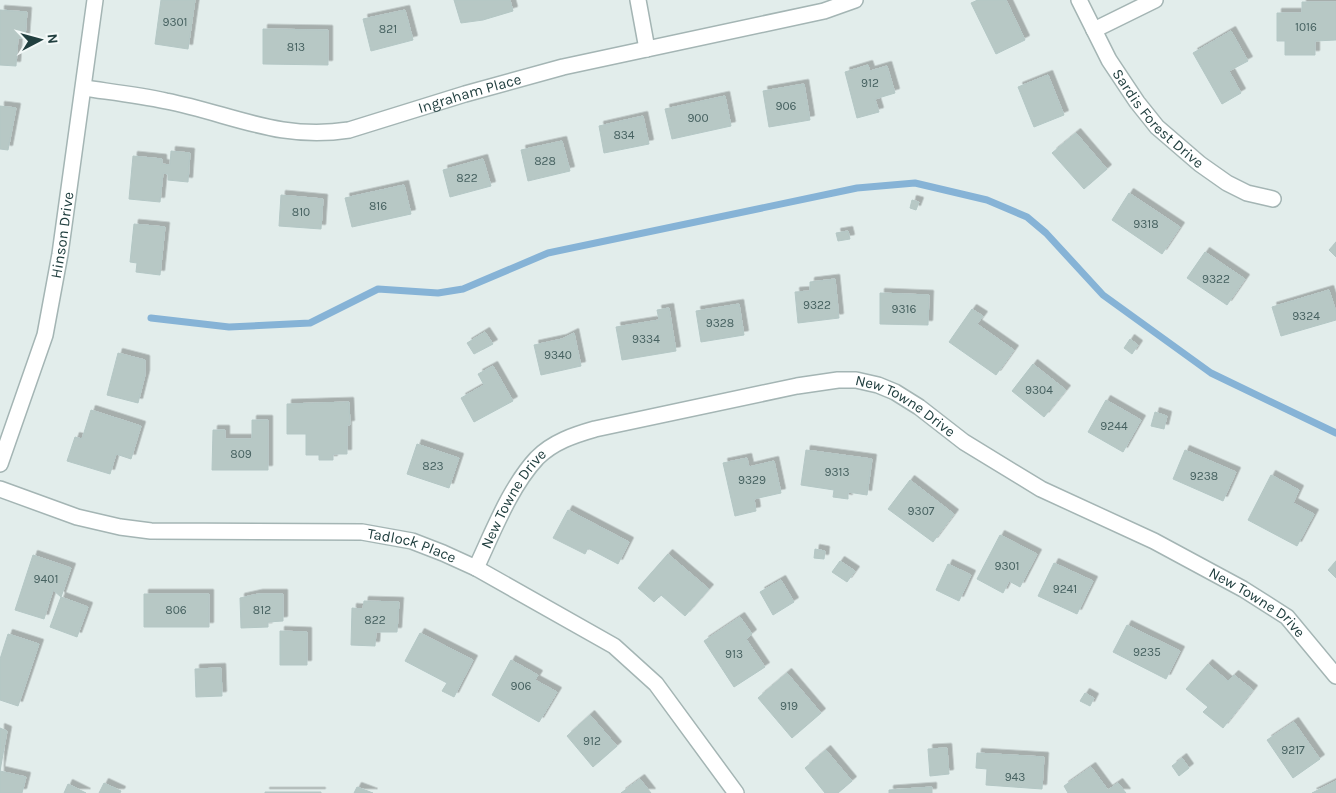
<svg xmlns="http://www.w3.org/2000/svg" width="1336" height="793" font-family="Karla,sans-serif">
<defs>
<filter id="shadow"><feDropShadow dx="4.5" dy="-4.5" stdDeviation="0" flood-color="#0004"/></filter>
</defs>
<rect width="100%" height="100%" fill="#e2edeb"/>
<g fill="none" stroke-linecap="round" stroke-linejoin="round">
<path stroke="#86b3d6" stroke-width="7" d="M151,318L229,327L310,323L378,289L438,293L463,289L548,253L857,188L915,183L987,200L1027,217L1046,233L1103,295L1211,373L1336,433"/>
</g>
<path fill="#b7c8c5" stroke="#b4c7c5" filter="url(#shadow)" d="M161,0H195L188,49L155,44Z
M454,0H510L513,11L483,20L461,23Z
M978,0H1006L1025,40L996,54L971,3Z
M1302,2H1336V40L1315,41V55H1285V41H1277V13H1302Z
M0,10L27,12L25,38H18L16,66L0,65Z
M405,10L413,40L371,51L363,19Z
M263,29L328,30V65L263,64Z
M1231,31L1248,61L1229,71L1241,93L1222,104L1193,53Z
M868,65L870,71L887,66L895,93L875,99L879,112L857,118L845,72Z
M1048,75L1064,115L1034,127L1018,87Z
M804,84L810,120L769,127L763,91Z
M725,96L731,126L672,139L665,109Z
M0,106L16,108L8,150L0,149Z
M643,116L649,144L604,153L599,126Z
M1076,133L1107,169L1084,189L1052,153Z
M562,141L570,171L528,181L521,150Z
M171,151L190,153L188,182L168,180V174L163,173L160,202L129,199L133,156L162,159V164L170,165Z
M483,159L491,186L450,197L443,170Z
M404,185L411,214L352,227L345,198Z
M1129,193L1180,227L1162,254L1112,220Z
M281,195L323,199L321,229L279,226Z
M912,200L919,202L916,210L910,208Z
M134,224L165,227L160,275L136,272L137,263L130,262Z
M848,231L850,239L838,241L836,233Z
M1336,242V257L1329,250Z
M1205,252L1245,279L1227,305L1187,278Z
M835,279L839,318L798,323L795,292L810,291V282Z
M1329,290L1336,312V320L1281,336L1272,307Z
M880,293L929,295L928,325L880,324Z
M739,304L744,335L701,342L696,311Z
M669,308L676,351L622,360L616,327L659,320L657,310Z
M972,309L983,316L977,324L1014,350L996,375L949,342Z
M485,332L493,344L474,354L467,343Z
M574,333L581,366L541,375L534,345L562,339Z
M1130,339L1138,345L1132,354L1124,348Z
M118,353L145,360V375L138,403L107,395Z
M1033,364L1066,390L1044,417L1012,391Z
M493,366L513,401L474,422L461,398L484,385L478,374Z
M1106,400L1141,420L1123,452L1088,432Z
M349,402L350,425H347V454H333V460H319V455H306V434H287V404Z
M91,410L141,426L131,459L116,454L110,474L67,461L75,437L82,439Z
M1155,412L1167,416L1164,429L1151,426Z
M252,420H268V470H212L213,430H225V439H252Z
M417,444L459,458L449,488L407,474Z
M806,450L872,459L867,495L848,492V499L833,497L834,490L801,485Z
M1185,450L1236,472L1223,501L1173,479Z
M747,458L749,467L774,461L781,493L754,499L756,511L735,516L723,463Z
M1271,475L1299,490L1293,503L1314,514L1297,546L1248,520Z
M910,480L954,514L933,542L888,509Z
M568,510L629,542L618,564L588,548L585,554L553,538Z
M1000,535L1037,554L1020,587L1009,581L1003,593L977,579Z
M815,549L825,551L824,559L814,558Z
M668,554L709,589L685,616L661,595L654,602L638,588Z
M33,555L71,568L61,597L53,590L44,619L15,610Z
M840,561L855,571L847,582L832,572Z
M1336,561V578L1328,570Z
M1054,563L1093,581L1077,614L1038,596Z
M948,564L971,575L959,601L936,590Z
M781,580L794,602L773,615L760,592Z
M144,594H209V627H144Z
M258,594H283V621L268,622V627L241,628L240,598Z
M61,597L88,607L77,637L50,627Z
M364,601L399,602L397,632H376L375,646L351,645L352,608L363,609Z
M740,617L752,634L746,639L765,667L734,687L704,641Z
M1127,625L1180,651L1166,679L1113,652Z
M280,631L307,632V665H280Z
M420,633L473,660L454,697L442,691L447,683L405,661Z
M8,634L39,644L18,706L0,700V659Z
M511,660L538,675L535,680L557,692L539,722L492,695Z
M1208,664L1228,681L1234,675L1253,690L1223,728L1203,712L1208,707L1186,689Z
M221,668L222,696L196,697L195,669Z
M787,673L821,713L792,738L758,698Z
M1085,693L1094,698L1090,706L1080,701Z
M590,715L617,746L593,767L567,736Z
M1294,722L1320,759L1293,778L1267,740Z
M0,728L7,731L0,771Z
M947,748L949,774L930,776L928,749Z
M826,750L852,781L838,793H825L805,768Z
M977,753L1044,757L1042,789L986,785L987,769L976,768Z
M1182,758L1189,768L1179,776L1172,766Z
M1091,767L1108,790L1118,783L1126,793H1068L1064,786Z
M0,771L26,777L22,793H0Z
M640,779L651,793H621Z
M1336,781V793H1312Z
M104,783L121,791L120,793H99Z
M68,784L86,793H64Z
M357,787L373,793H354Z
M932,787V793H889V790Z
M265,792H321V793H265Z"/>
<g fill="none" stroke-linecap="round" stroke-linejoin="round">
<g stroke="#a4b5b4" stroke-width="18">
<g id="minor">
<path d="M638,0L647,49"/>
<path id="s1" d="M1079,0L1109,60L1137,102L1157,127L1200,164L1227,183L1247,193L1273,199"/>
<path d="M1094,30L1155,0"/>
<path id="s2" d="M84,88C111,92 139,95 166,101C232,114 279,141 349,130L465,94L563,67L824,11L855,0"/>
<path id="s3" d="M0,464L45,335L60,254L95,0"/>
<path id="s4" d="M0,489L77,517L120,527L151,531L362,532L412,541L443,553L476,568L614,646L656,684L736,793"/>
<path id="s5" d="M476,568C493,532 510,487 537,458C553,442 574,435 595,429L797,386L838,380H856L878,385L895,392L919,407L964,442L1041,489L1154,541L1243,589L1287,617L1336,676"/>
</g>
</g>
<use href="#minor" stroke="#fff" stroke-width="15"/>
</g>
<g text-anchor="middle" stroke-width="4.5" stroke-linejoin="round" paint-order="stroke">
<g font-size="12" fill="#466160">
<text x="175" y="26">9301</text>
<text x="1306" y="31">1016</text>
<text x="388" y="33">821</text>
<text x="296" y="51">813</text>
<text x="870" y="87">912</text>
<text x="786" y="110">906</text>
<text x="698" y="122">900</text>
<text x="624" y="139">834</text>
<text x="545" y="165">828</text>
<text x="467" y="182">822</text>
<text x="378" y="210">816</text>
<text x="301" y="216">810</text>
<text x="1146" y="228">9318</text>
<text x="1216" y="283">9322</text>
<text x="817" y="309">9322</text>
<text x="904" y="313">9316</text>
<text x="1306" y="320">9324</text>
<text x="720" y="327">9328</text>
<text x="646" y="343">9334</text>
<text x="558" y="359">9340</text>
<text x="1039" y="394">9304</text>
<text x="1114" y="430">9244</text>
<text x="241" y="458">809</text>
<text x="433" y="470">823</text>
<text x="837" y="476">9313</text>
<text x="1204" y="480">9238</text>
<text x="752" y="484">9329</text>
<text x="921" y="515">9307</text>
<text x="1007" y="570">9301</text>
<text x="46" y="583">9401</text>
<text x="1065" y="593">9241</text>
<text x="176" y="614">806</text>
<text x="262" y="614">812</text>
<text x="375" y="624">822</text>
<text x="1147" y="656">9235</text>
<text x="734" y="658">913</text>
<text x="521" y="690">906</text>
<text x="789" y="710">919</text>
<text x="592" y="745">912</text>
<text x="1293" y="754">9217</text>
<text x="1015" y="781">943</text>
</g>
<g font-size="15" fill="#213f3f" stroke="#f3f9f8">
<text dy="5" stroke="none"><textPath href="#s2" startOffset="396">Ingraham Place</textPath></text>
<text dy="5" stroke="none"><textPath href="#s1" startOffset="144">Sardis Forest Drive</textPath></text>
<text dy="5" stroke="none"><textPath href="#s3" startOffset="238">Hinson Drive</textPath></text>
<text dy="5" stroke="none"><textPath href="#s5" startOffset="514">New Towne Drive</textPath></text>
<text dy="5" stroke="none"><textPath href="#s5" startOffset="79">New Towne Drive</textPath></text>
<text dy="5" stroke="none"><textPath href="#s4" startOffset="420">Tadlock Place</textPath></text>
<text dy="5" stroke="none"><textPath href="#s5" startOffset="919">New Towne Drive</textPath></text>
</g>
</g>
<g transform="translate(40 40) rotate(84)" stroke="#f3f9f8" stroke-width="4" paint-order="stroke">
<path d="M0-4L9 19L0 12L-9 19Z" fill="#213f3f"/>
<text y="-8" font-size="14" font-weight="bold" text-anchor="middle" fill="#213f3f">N</text>
</g>
</svg>
